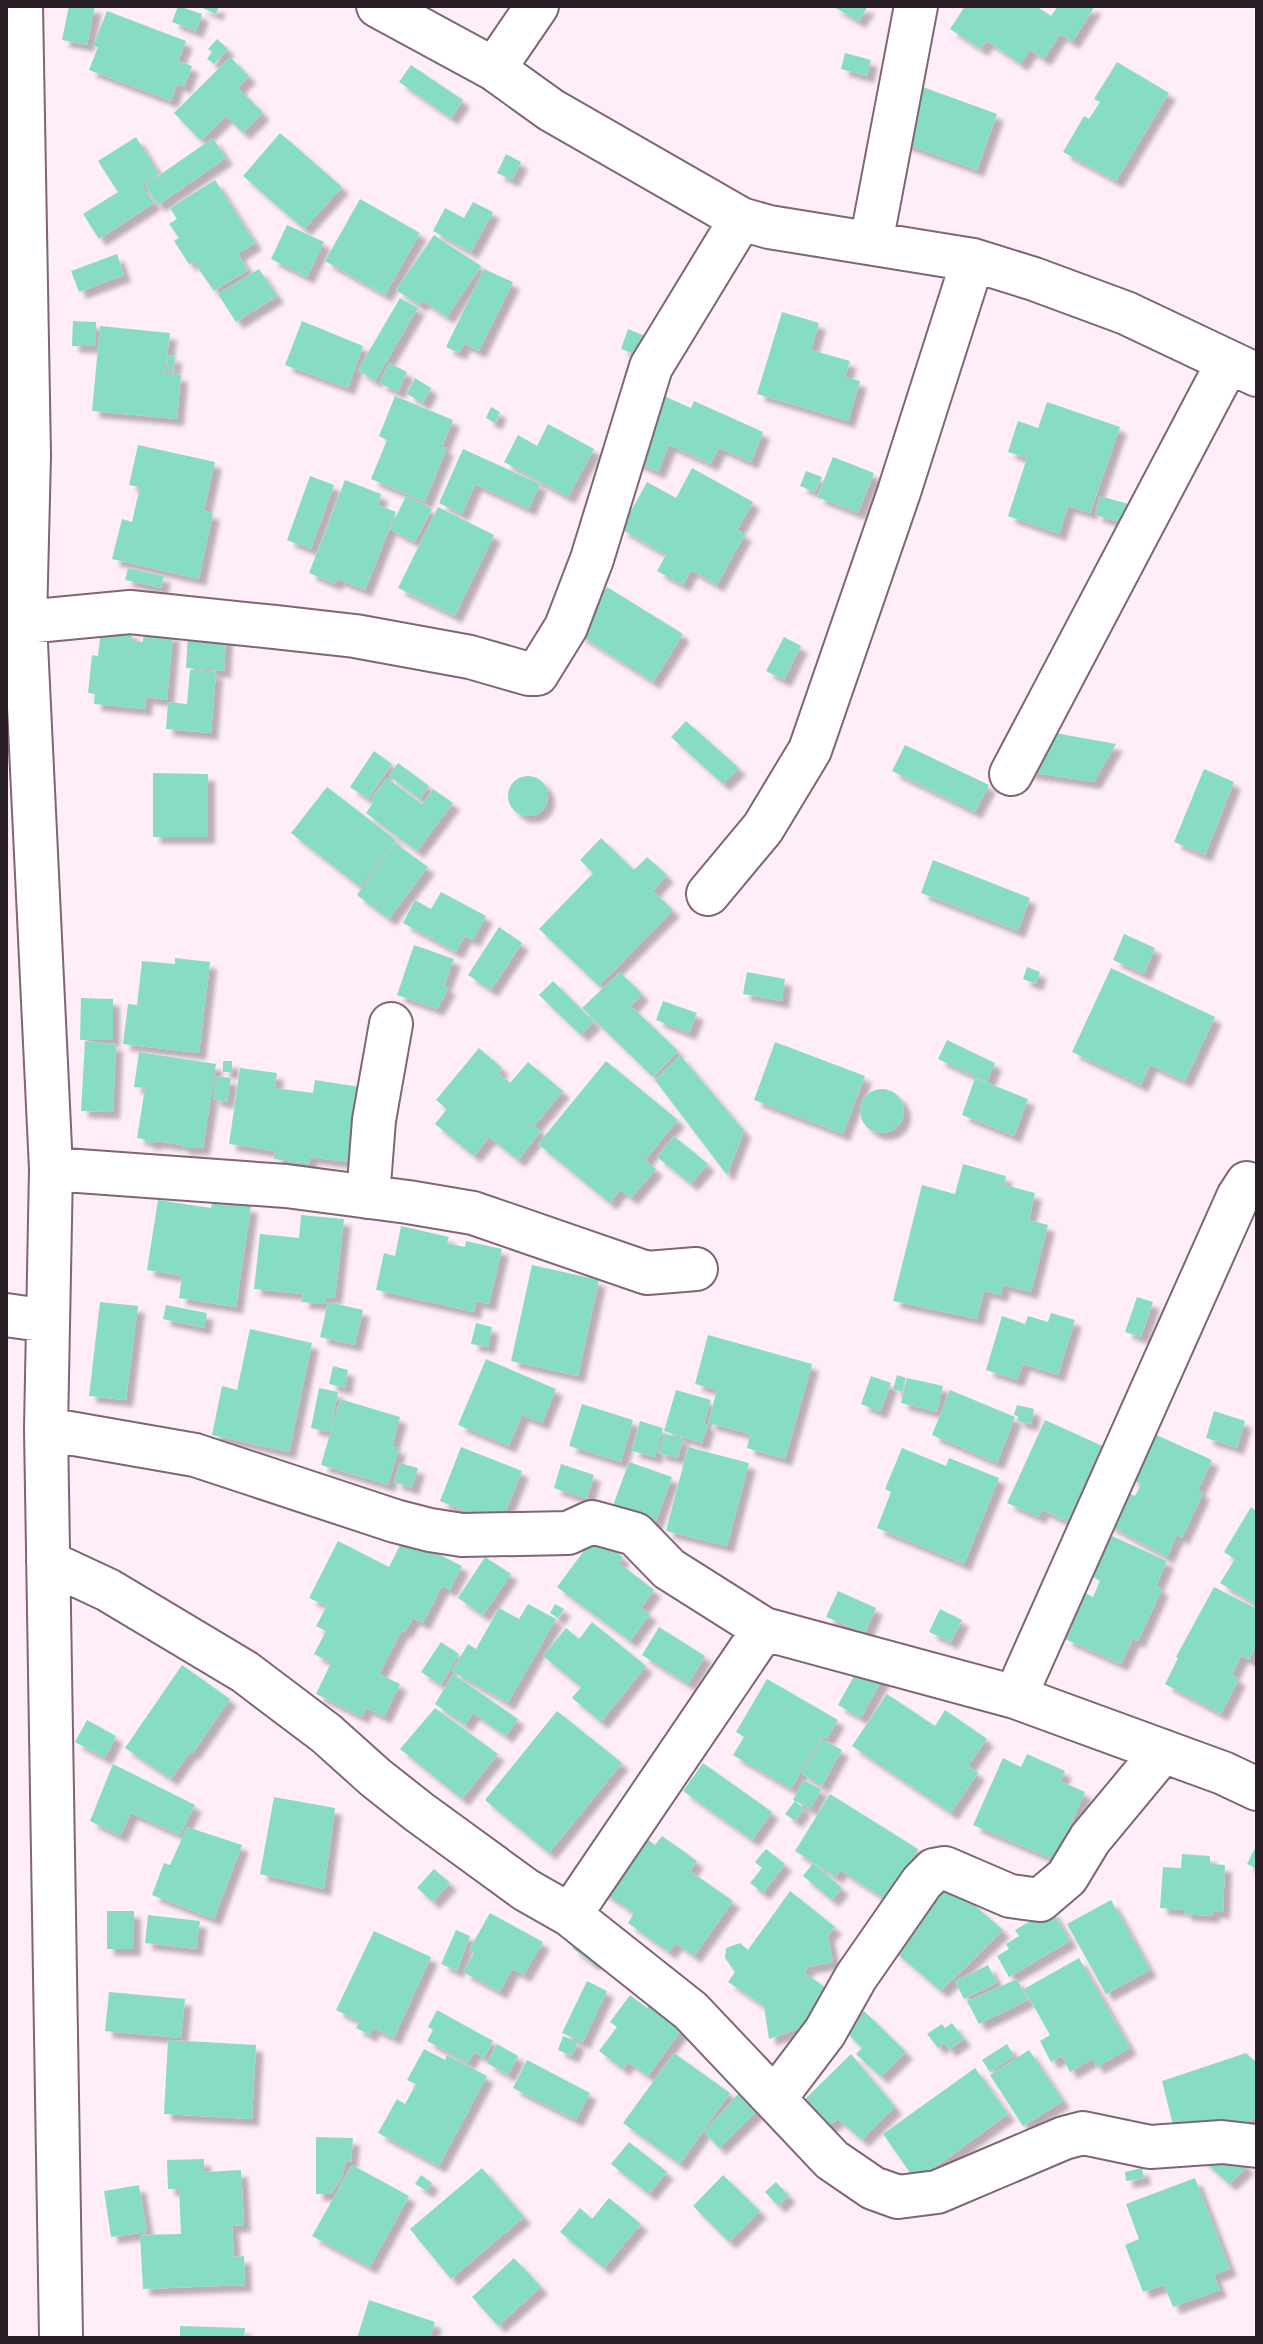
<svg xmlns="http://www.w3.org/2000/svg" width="1263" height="2344" font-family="'Archivo Narrow',sans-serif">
<defs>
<filter id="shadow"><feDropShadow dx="7" dy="7" stdDeviation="2" flood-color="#0004"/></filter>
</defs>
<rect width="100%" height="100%" fill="#ffedf8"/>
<path fill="#87ddc3" filter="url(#shadow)" d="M69,6H95L87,45L62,40Z
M178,6L202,14L196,31L172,22Z
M198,6H219L216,14Z
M832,6H868L859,21Z
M965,6H1036L1051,16L1058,6H1095L1072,42L1060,34L1044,59L1030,50L1021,64L987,41L981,49L950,29Z
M107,11L186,41L178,61L192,66L184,87L177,84L171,101L89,70L98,47L93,46Z
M217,39L228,49L214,64L207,59L212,52L208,49Z
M845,53L871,60L867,76L841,69Z
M230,57L249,76L238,88L263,113L243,133L226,116L201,141L174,113Z
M1117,62L1169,93L1116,181L1063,152L1084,116L1089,119L1100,102L1094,99Z
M411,65L463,100L451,118L399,82Z
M920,86L997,114L977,170L900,142Z
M280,133L342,187L304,229L243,176Z
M136,137L159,174L142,185L154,203L99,239L83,214L118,192L98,161Z
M213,138L226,158L158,205L145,185Z
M506,154L521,162L512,180L497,173Z
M215,180L255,243L238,254L248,270L214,291L194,262L189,264L174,241L179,238L169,224L177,219L170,208Z
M360,199L420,233L385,295L325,261Z
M473,202L493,212L471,252L433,231L445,208L464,218Z
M287,225L324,242L307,277L271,259Z
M434,235L481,266L447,317L423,301L420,305L396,290Z
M117,254L124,275L79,292L71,271Z
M259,269L277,296L236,322L218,294Z
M484,269L513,282L479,351L464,344L459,353L446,347Z
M400,298L418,308L375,381L358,370Z
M782,312L819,323L811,350L850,361L845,377L860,381L848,421L757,394Z
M73,321L96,322V346H72Z
M302,321L363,346L348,388L285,365Z
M100,326L170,333L165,373L181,375L177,419L92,411Z
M628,329L650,338L644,357L621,349Z
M168,355L175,356L173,372L167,371Z
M389,363L407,372L398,392L379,383Z
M415,378L431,388L423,403L407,394Z
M657,393L691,408L694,401L763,432L751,462L719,448L711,464L669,445L658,472L629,459Z
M395,396L453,420L442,447L447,448L425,502L371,479L387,440L379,436Z
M1047,402L1120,427L1090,513L1068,506L1059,534L1008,516L1027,458L1008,452L1018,421L1038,428Z
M491,407L500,412L495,423L486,418Z
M548,424L594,449L568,497L504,462L518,435L537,446Z
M138,445L215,462L204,511L213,513L199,579L112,559L122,519L132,522L140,487L129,485Z
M463,449L540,484L529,509L475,484L462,514L439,503Z
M833,457L874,473L858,513L817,497Z
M692,468L753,502L737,530L745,534L717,585L691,570L683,585L657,571L666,555L621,529L647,482L676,498Z
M806,471L822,477L815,492L800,486Z
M310,476L334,485L311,549L287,540Z
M345,480L381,494L378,505L396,512L365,590L337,579L335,584L309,573Z
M406,496L432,509L415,542L390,529Z
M1100,496L1132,505L1126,524L1095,515Z
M438,507L494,535L455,616L398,588Z
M128,568L164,576L161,588L125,580Z
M607,587L683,634L653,682L578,634Z
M101,629L132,632V641L143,642L144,631L173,634L167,700L146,697L145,709L94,704L95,694L88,693L92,655L98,656Z
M188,632L226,635L224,671L186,668Z
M784,637L801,646L784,680L766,671Z
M190,670L216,672L211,733L166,729L168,702L187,704Z
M686,721L739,768L723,784L671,737Z
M1044,731L1116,744L1094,782L1027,772Z
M905,745L989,785L975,812L892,771Z
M374,751L392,764L368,799L350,787Z
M398,763L429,786L420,799L389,776Z
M1204,769L1234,782L1205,855L1174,842Z
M153,773L208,774V837H153Z
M508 796a20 20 0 1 1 40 0a20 20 0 1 1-40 0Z
M387,778L422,804L433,789L453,803L417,851L399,838L400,836L398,837L366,813L373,803L370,800Z
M327,787L396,840L360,887L291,833Z
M601,838L634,870L647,857L667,875L653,891L673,910L599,986L539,929L593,873L580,860Z
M395,843L428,867L389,919L357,895Z
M933,860L1030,898L1018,931L921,893Z
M441,892L486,916L473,940L465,936L456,952L403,923L415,900L431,909Z
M499,927L522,943L491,990L468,975Z
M1124,934L1155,948L1144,974L1113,960Z
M414,945L454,959L444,986L449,988L437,1009L397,995Z
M175,958L210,962L199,1053L123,1044L128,1004L137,1005L142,961L175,964Z
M1027,967L1040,972L1036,984L1023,979Z
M1111,968L1215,1017L1185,1081L1150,1065L1141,1085L1072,1052Z
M620,972L642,994L631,1006L678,1051L653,1077L582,1008Z
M747,972L785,979L782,1001L743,994Z
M553,981L594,1022L581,1035L539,995Z
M81,998L113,999V1040H80Z
M663,1001L697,1013L689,1033L656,1020Z
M947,1040L995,1063L987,1082L938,1059Z
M85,1041L116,1044L113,1112L81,1111Z
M775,1042L865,1076L843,1134L754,1100Z
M479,1048L502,1068L498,1073L510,1083L528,1062L563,1091L534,1126L541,1131L518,1160L489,1137L474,1156L435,1124L447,1109L436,1100Z
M139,1052L216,1064L203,1148H182L183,1145L156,1141V1143L146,1142V1140L137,1138L145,1088L134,1087Z
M680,1055L744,1131L727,1175L655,1080Z
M223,1061H232V1072H223Z
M606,1061L678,1120L645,1160L656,1169L631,1198L620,1190L610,1203L538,1144Z
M240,1068L277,1073L275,1088L313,1093L315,1080L360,1087L349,1162L310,1157L309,1164L274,1159L275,1151L229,1144Z
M216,1076L231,1078L227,1102L213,1099Z
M975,1078L1028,1099L1014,1136L962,1115Z
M860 1111a22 22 0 1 1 44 0a22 22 0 1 1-44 0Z
M674,1136L708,1164L691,1184L657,1157Z
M963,1164L1006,1176L1004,1185L1035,1193L1029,1220L1048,1225L1031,1292L1003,1285L1001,1295L984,1291L977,1319L893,1301L922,1185L955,1194Z
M158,1200L211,1208L213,1200L251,1206L236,1307L179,1298L182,1276L147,1270Z
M301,1215L344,1219L335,1298L326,1297L325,1304L302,1302L303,1294L254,1289L260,1234L299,1238Z
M401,1226L449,1237L447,1243L465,1247L466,1241L502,1249L489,1304L476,1301L474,1312L376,1290L384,1253L395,1256Z
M532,1265L599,1280L578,1376L511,1361Z
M1137,1297L1153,1302L1141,1337L1125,1332Z
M100,1302L138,1306L126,1400L89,1396Z
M328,1302L363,1310L355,1345L320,1337Z
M166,1305L207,1313L204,1328L163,1319Z
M1051,1313L1075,1320L1058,1375L1023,1364L1017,1380L986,1370L1002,1316L1025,1324L1028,1316L1048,1322Z
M476,1323L492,1327L488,1347L471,1344Z
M250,1329L312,1343L289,1452L212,1435L222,1386L237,1390Z
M708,1335L812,1364L785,1459L747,1448L750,1434L708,1423L717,1390L695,1384Z
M486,1359L556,1389L542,1423L522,1415L509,1446L458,1425Z
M333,1366L348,1370L345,1388L329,1384Z
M897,1375L906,1378L902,1392L893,1389Z
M871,1376L891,1383L880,1412L861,1404Z
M907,1378L943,1386L937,1412L901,1403Z
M319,1388L338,1392L330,1432L311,1428Z
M676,1390L711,1400L704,1423L708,1425L702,1443L664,1431Z
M950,1390L1015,1417L997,1463L932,1435Z
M340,1399L400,1417L392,1446L399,1448L388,1485L321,1465Z
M582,1404L633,1420L621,1462L569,1446Z
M1017,1405L1034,1409L1031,1424L1017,1421L1018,1416L1014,1415Z
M1214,1411L1245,1421L1237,1448L1206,1438Z
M1045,1420L1109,1449L1075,1525L1042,1510L1039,1517L1007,1503Z
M640,1421L663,1428L655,1457L632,1451Z
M1152,1433L1212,1460L1198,1490L1203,1493L1182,1538L1177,1535L1167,1557L1107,1524L1123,1490L1135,1496L1141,1484L1130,1478Z
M664,1434L683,1438L678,1458L658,1453Z
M461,1447L522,1471L500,1525L440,1501Z
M688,1447L749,1463L727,1546L666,1531Z
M902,1448L946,1466L949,1458L999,1478L964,1564L877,1528L891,1492L885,1489Z
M629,1462L672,1477L654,1526L611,1511Z
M400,1463L418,1468L412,1488L394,1482Z
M561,1464L594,1475L587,1499L554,1488Z
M1251,1507L1255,1510L1257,1507V1605L1220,1583L1235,1559L1224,1552Z
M595,1536L623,1557L619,1563L654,1590L641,1608L650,1614L630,1641L557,1587Z
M1112,1536L1167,1561L1156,1586L1162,1589L1138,1641L1133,1639L1121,1664L1065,1639L1085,1593L1093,1597L1100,1581L1093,1577Z
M404,1537L462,1566L450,1590L442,1586L423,1623L413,1618L405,1632L402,1630L379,1674L400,1684L384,1717L366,1708L362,1717L316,1694L331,1663L314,1654L326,1631L316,1626L327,1606L309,1598L338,1541L389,1567Z
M485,1557L511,1574L483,1615L458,1598Z
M1214,1587L1257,1609V1644L1249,1660L1241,1656L1232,1675L1239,1679L1221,1714L1165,1684L1178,1658L1176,1657Z
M838,1591L876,1608L865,1633L826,1617Z
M528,1604L556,1619L508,1703L452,1671L468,1644L476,1649L499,1608L519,1619Z
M555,1604L564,1609L558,1618L550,1613Z
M940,1609L962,1620L951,1642L929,1632Z
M592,1622L646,1666L601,1722L572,1698L581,1687L543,1656L566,1628L579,1639Z
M659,1627L705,1656L688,1684L642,1655Z
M441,1642L459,1654L441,1685L421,1672Z
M182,1665L230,1699L192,1754L190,1752L171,1779L125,1748Z
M859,1667L884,1676L861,1718L838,1705Z
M453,1674L518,1719L506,1736L473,1713L465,1725L435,1704Z
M767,1679L838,1720L827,1739L822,1736L791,1789L733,1755L744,1737L736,1732Z
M887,1694L935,1726L945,1710L987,1739L968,1766L978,1773L951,1813L852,1746Z
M435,1708L498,1754L462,1799L400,1749Z
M557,1711L622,1763L549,1853L485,1800Z
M87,1720L116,1736L105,1758L75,1742Z
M822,1739L842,1750L822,1786L802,1774Z
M1027,1754L1065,1771L1060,1781L1085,1792L1055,1860L973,1825L1003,1758L1021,1767Z
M703,1763L772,1812L752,1840L683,1791Z
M113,1764L195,1805L180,1835L131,1813L120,1836L90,1821Z
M803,1780L821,1789L811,1809L793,1800Z
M830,1794L918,1849L885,1899L840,1870L836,1877L795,1851Z
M274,1797L335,1808L324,1889L260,1874Z
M795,1801L804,1809L795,1821L785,1814Z
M187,1827L242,1845L214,1919L152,1895L164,1863L170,1865Z
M636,1831L655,1845L662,1836L697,1861L690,1871L733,1901L694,1956L676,1943L669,1952L628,1923L634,1913L596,1887Z
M1257,1844V1869L1247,1864Z
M766,1849L785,1864L763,1893L750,1883L762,1868L755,1862Z
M1182,1854L1210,1856V1864L1225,1865L1223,1912L1213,1911L1212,1916L1184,1914L1185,1910L1160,1908L1163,1867L1181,1868Z
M813,1863L842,1888L832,1900L803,1876Z
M434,1869L450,1883L433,1902L417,1888Z
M943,1878L1003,1930L941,1991L893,1950Z
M790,1891L835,1927L828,1935L833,1962L808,1967L804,1972L841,1999L812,2037L798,2029L769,2039L764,2006L728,1982L735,1972L725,1958L726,1948L740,1943L748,1950Z
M1111,1900L1150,1970L1106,1994L1067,1924Z
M1051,1909L1070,1941L1009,1977L997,1956L1009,1949L1006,1944L1019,1936L1015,1930Z
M107,1911H134V1949H107Z
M490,1913L543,1942L524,1975L512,1969L500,1992L463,1972L474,1953L469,1950Z
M148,1915L200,1921L196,1949L145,1943Z
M456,1930L470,1936L457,1971L441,1964Z
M374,1931L431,1957L394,2038L373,2028L370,2035L356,2028L359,2021L336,2010Z
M580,1937L601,1954L593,1964L572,1948Z
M1079,1958L1130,2048L1097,2067L1092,2059L1070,2072L1062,2056L1051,2062L1040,2041L1050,2035L1024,1989Z
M988,1965L997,1983L964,1999L955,1981Z
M1017,1979L1028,2000L979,2024L967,2001Z
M587,1981L607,1991L583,2042L562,2033Z
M109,1992L185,1999L181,2038L105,2031Z
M630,1995L647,2008L650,2004L683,2028L648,2076L628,2062L623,2069L599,2051L617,2027L610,2022Z
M437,2010L493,2041L484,2058L474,2052L468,2063L427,2041L433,2030L428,2027Z
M864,2011L906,2052L881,2077L856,2054L862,2048L845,2031Z
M952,2023L964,2039L949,2050L944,2043L938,2048L927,2034L942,2024L945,2028Z
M563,2036L578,2042L572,2056L558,2050Z
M168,2040L256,2045L252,2119L164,2114Z
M497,2044L518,2056L508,2075L487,2063Z
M1007,2044L1014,2056L990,2072L982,2060Z
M424,2049L445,2060L447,2055L487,2076L439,2166L378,2133L397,2099L405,2104L416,2084L407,2080Z
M1029,2050L1063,2101L1023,2126L990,2075Z
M674,2053L730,2093L680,2164L623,2123Z
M1246,2053L1257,2063V2119L1189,2135L1174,2129L1162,2081Z
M851,2054L895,2107L862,2140L838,2119L815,2135L796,2108Z
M527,2060L590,2093L576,2120L513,2088Z
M975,2068L1008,2114L916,2181L883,2134Z
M749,2082L768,2100L719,2148L704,2132Z
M316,2137L353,2138L351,2162L346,2161L342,2177L331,2194H316Z
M629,2142L667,2172L649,2194L611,2164Z
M1228,2147L1247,2167L1229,2184L1198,2156Z
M204,2159V2172L241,2170L244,2225L232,2226L234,2257L244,2256L245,2285L143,2289L140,2235L181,2234L179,2189H168L167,2160Z
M352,2165L409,2196L370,2267L312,2236Z
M482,2168L524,2217L451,2279L410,2229Z
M1142,2168L1144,2178L1126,2181L1125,2172Z
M421,2175L432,2183L427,2191L415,2184Z
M723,2175L760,2211L729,2242L693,2206Z
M1195,2178L1230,2269L1214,2275L1220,2290L1173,2307L1164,2285L1143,2292L1125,2245L1139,2239L1126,2204Z
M776,2182L789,2196L778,2206L765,2192Z
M139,2185L147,2232L111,2237L104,2191Z
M609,2198L641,2224L604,2268L560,2232L580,2208L592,2219Z
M514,2258L541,2287L498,2326L472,2297Z
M369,2300L435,2322L430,2338H357Z
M180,2326L245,2328L244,2338H180Z"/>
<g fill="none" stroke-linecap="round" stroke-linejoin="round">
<g stroke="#7f6576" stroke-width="46">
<path id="minor" d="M21,6L29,455L25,622L51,1169L46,1429L61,2338
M378,6L494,69L551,110L741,219L769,227L973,260L1034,279L1126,313L1257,375
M494,69L537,6
M871,243L916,6
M25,622L130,612L275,627L355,636L470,657L529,674H537L566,627L592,559L651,367L741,219
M1011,774L1228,362
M708,894L763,828L810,750L899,492L973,260
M51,1169L286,1186L408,1202L473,1213L647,1273L696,1269
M368,1197L374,1120L391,1024
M6,1315L48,1321
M46,1429L195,1455L395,1521L430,1530L462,1535L568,1533L592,1522L635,1534L669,1569L764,1629L1015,1697L1223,1773L1257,1789
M48,1562L108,1590L245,1672L327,1734L376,1778L419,1812L526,1890L570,1915L691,2011L832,2160L873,2188L898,2197L937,2192L1064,2138L1083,2133L1150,2147L1222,2142L1257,2146
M1015,1697L1238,1197L1247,1183L1257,1187
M570,1915L764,1629
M775,2098L825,2032L856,1977L922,1882L934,1870L945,1868L1010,1896L1040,1900L1067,1877L1090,1839L1163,1751"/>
</g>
<use href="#minor" stroke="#fff" stroke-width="42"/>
</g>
<rect width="1263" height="2344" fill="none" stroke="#291e25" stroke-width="16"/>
</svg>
